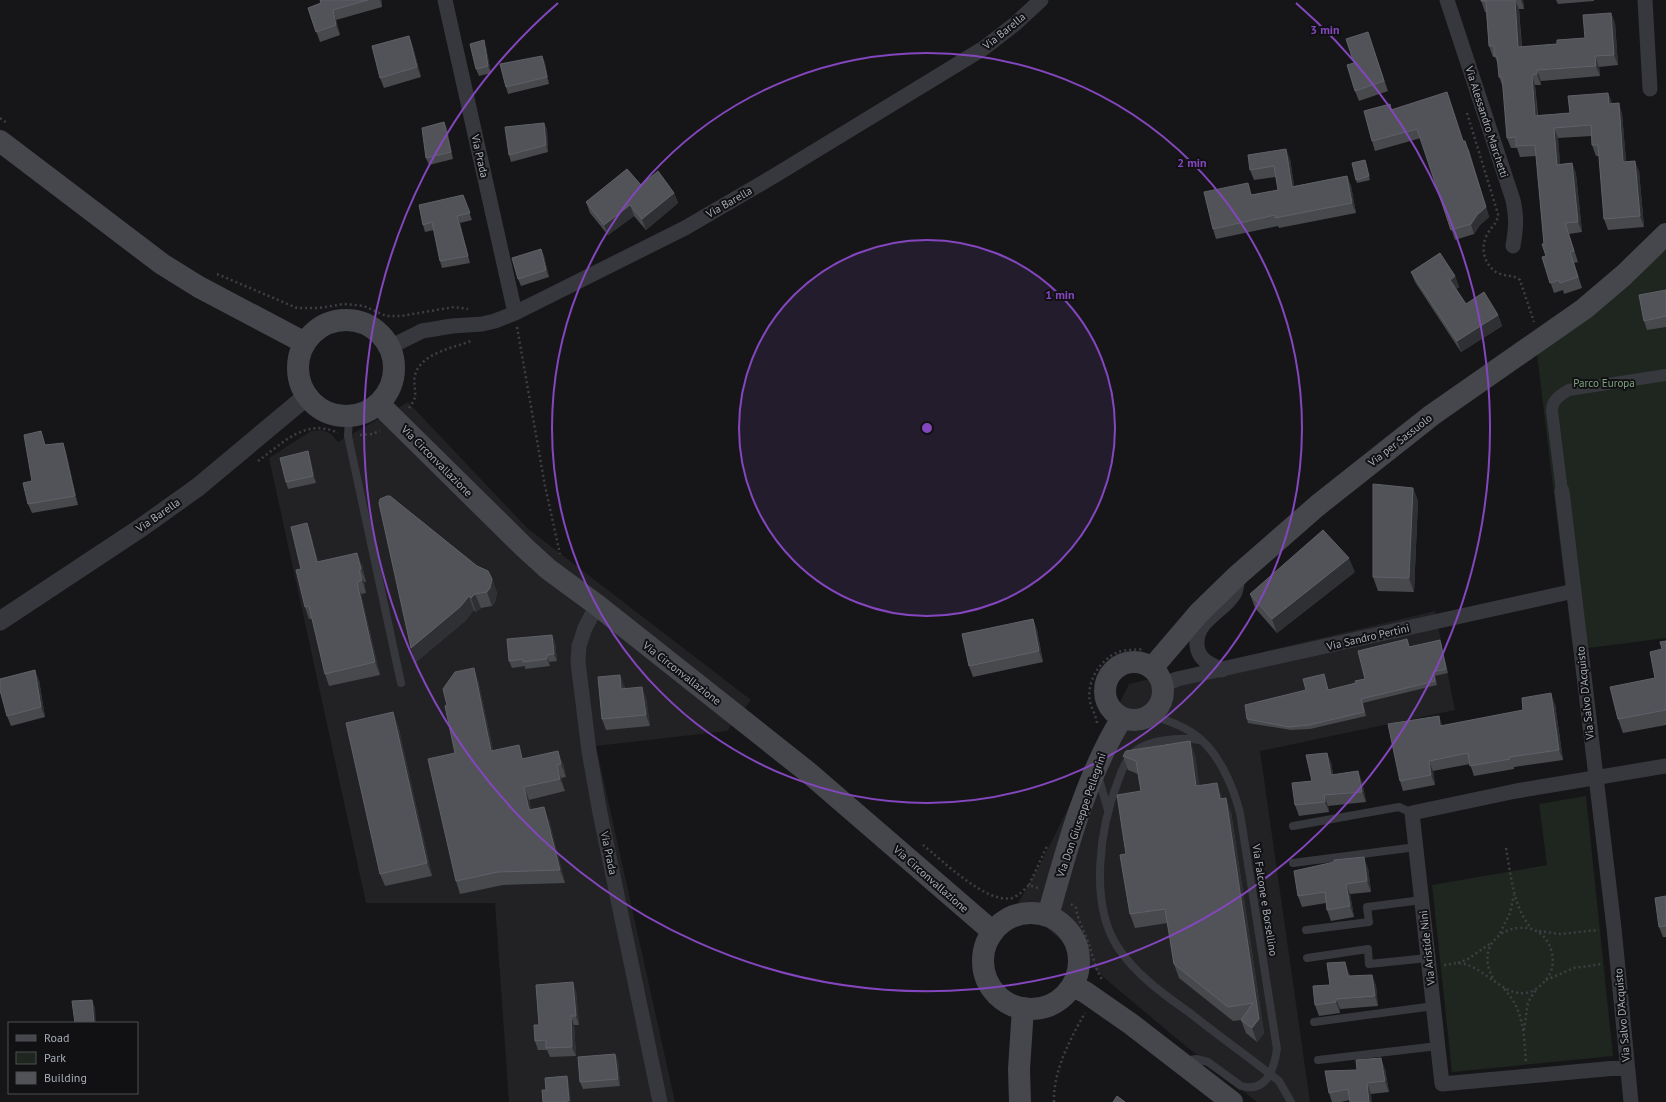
<svg xmlns="http://www.w3.org/2000/svg" width="1666" height="1102" font-family="'PT Sans',sans-serif">
<rect width="100%" height="100%" fill="#161618"/>
<path fill="#222225" d="M408,402L527,528L751,700L727,731L596,746L675,1102H509L495,903H366L269,458L311,431L323,430L331,434L338,442Z
M1435,611L1455,710L1260,751L1310,1102H1257L1187,1047L1115,987L1018,903L1041,863L1129,684Z"/>
<path fill="#1e261f" d="M1666,246V638L1573,650L1537,354Z
M1586,796L1613,1056L1452,1072L1432,885L1547,865L1539,804Z"/>
<g fill="none" stroke-linecap="round" stroke-linejoin="round">
<path stroke="#3d3f44" stroke-width="2.5" stroke-dasharray="2 3" stroke-linecap="butt" d="M1467,113L1498,214C1498,223 1492,226 1488,233C1480,246 1483,263 1496,272C1504,277 1513,274 1520,280L1534,322
M0,118L7,123
M217,274L297,308H319L344,304L364,306L386,316H401L454,307L468,309
M517,327L545,486L560,554
M409,408C411,405 414,401 415,397C416,390 413,382 415,375C421,353 453,348 471,341
M360,435L372,434L380,431
M258,461C282,444 306,417 338,433
M1097,723C1096,716 1092,709 1090,702C1086,683 1099,661 1116,653C1124,649 1136,650 1144,649
M923,845C942,860 986,904 1012,898C1018,896 1024,890 1029,885L1038,888
M1506,848C1511,875 1513,908 1532,929
M1029,885L1048,844
M1071,904L1076,908C1078,920 1082,926 1086,937C1093,953 1093,965 1103,981
M1539,931L1560,934L1599,930
M1500,933L1510,913L1514,895
M1458,963L1468,959L1491,943
M1444,965C1451,964 1458,962 1465,964C1490,971 1514,1010 1541,985C1550,977 1555,966 1552,953C1541,904 1463,933 1495,981
M1546,980L1574,968L1602,964
M1504,989C1524,1009 1524,1036 1526,1063
M1524,1030L1528,1002L1536,990
M1054,1102C1053,1071 1070,1039 1085,1013"/>
<path stroke="#37383d" stroke-width="8" d="M349,417L348,436L401,683
M1151,715C1165,720 1179,724 1191,732C1217,748 1233,785 1240,813L1277,1049C1274,1069 1267,1093 1241,1086L1208,1062L1196,1059L1184,1061
M1200,740C1181,737 1145,739 1131,755C1125,762 1121,772 1118,781C1100,827 1089,902 1117,946C1135,974 1163,994 1190,1013C1219,1036 1250,1058 1279,1081L1291,1102
M1098,776L1108,810
M1293,826L1399,807L1412,813
M1293,863L1416,847
M1306,930L1369,922L1367,907L1422,900
M1307,958L1368,949L1369,964L1428,958
M1314,1022L1434,1006
M1318,1060L1438,1046"/>
<path stroke="#37383d" stroke-width="12" d="M1562,491L1552,411C1552,400 1560,395 1569,390L1666,375"/>
<path stroke="#37383d" stroke-width="15" d="M445,0L515,313
M1447,0L1513,200C1517,218 1516,228 1513,246
M1645,0L1650,89
M390,347L422,331L452,326L482,324L495,321L515,313L685,228L774,176L984,48L1015,24L1041,0
M1562,491L1614,928L1631,1102
M597,605L585,628L579,646L578,662L589,751L600,813L660,1102
M1222,670C1210,664 1198,660 1197,645C1195,621 1223,612 1234,594C1237,589 1237,582 1238,576
M1163,685L1177,679L1574,591
M1627,1067L1442,1084L1412,813L1516,791L1666,766"/>
<path stroke="#37383d" stroke-width="19" d="M0,621L142,527L198,487L307,396"/>
<path stroke="#45474d" stroke-width="22" d="M0,141L162,264L199,287L305,343
M298 368a48 48 0 1 1 96 0a48 48 0 1 1-96 0Z
M379,404L525,548L548,569L597,605L809,773L993,932
M1105 691a29 29 0 1 1 58 0a29 29 0 1 1-58 0Z
M1152,668L1199,613L1238,575L1317,506L1432,415L1584,309L1624,275L1666,234
M983 961a48 48 0 1 1 96 0a48 48 0 1 1-96 0Z
M1048,916C1066,851 1086,776 1122,718
M1072,986L1085,992L1131,1024L1232,1102
M1020,1102L1019,1069L1023,1008"/>
</g>
<path fill="#47494d" d="M320,0H382V7L336,20L340,35L320,42L308,8L321,3Z
M1481,0H1523L1524,9H1519L1522,47L1557,44L1585,38L1611,13L1615,23L1618,65L1599,67L1600,76L1541,81V85H1535L1538,115L1570,113L1608,93L1612,103L1622,113L1626,162L1639,171L1644,227L1608,230L1604,219L1599,156H1596L1592,145V136L1558,138L1560,164L1572,163L1576,174L1582,232L1569,234L1578,262L1574,263L1582,288L1564,294L1563,290L1554,293L1542,257L1546,256L1544,244L1536,156L1520,157L1517,148H1511L1507,138L1503,87L1499,77L1498,64L1495,57H1493L1489,46L1486,12H1485Z
M1556,0H1594V1L1558,4Z
M1368,32L1388,91L1359,101L1355,91Z
M409,36L413,47L421,77L384,88L380,78Z
M486,47L491,73L479,76L476,69Z
M542,56L545,63L549,84L508,94L506,87Z
M1447,92L1463,141L1469,150L1489,217L1480,225L1474,234L1455,240L1421,138L1375,151L1372,141L1390,104L1392,110Z
M444,122L447,129L453,159L429,165L426,158Z
M544,123L547,130L548,152L511,162L509,155Z
M1290,159L1294,186L1347,176L1351,186L1356,213L1279,228L1278,226L1216,239L1213,229L1251,193L1252,195L1278,190L1276,177L1254,180L1250,170Z
M1365,160L1370,180L1357,183L1356,180Z
M641,185L674,193L678,203L646,230L634,216L608,235L590,213L586,202Z
M463,195L472,220L460,223L470,263L442,268L440,261L434,230L425,232L423,225Z
M541,249L544,256L549,277L521,286L518,279Z
M1411,272L1455,276L1459,287L1456,289L1466,304L1498,315L1502,326L1461,352L1415,282Z
M1666,290V327L1647,330L1644,321Z
M63,443L66,452L78,505L32,513L28,504L32,481L45,445Z
M308,451L310,458L316,483L288,489L286,482Z
M1413,488L1418,501L1414,592L1378,591L1373,577Z
M379,503L492,579L497,593L495,602L492,606L481,608L476,612L474,610L465,621L416,662L411,648Z
M307,523L311,535L318,562L362,565L366,582H364L366,593L361,594L380,675L329,686L325,674L312,619H309L305,607L301,569Z
M1355,572L1277,633L1255,608L1250,594Z
M1033,619L1037,630L1043,662L973,677L969,666Z
M1407,639L1409,647L1441,643L1448,673L1435,676L1437,685L1363,703L1366,716L1310,729L1291,730L1248,723L1247,719L1306,690L1324,674L1328,690L1356,683L1365,679Z
M1666,641V725L1623,733L1618,719L1655,678L1662,649Z
M555,642L557,661L549,662L550,666L525,669V666L512,668L509,661Z
M39,680L45,717L11,726L7,716Z
M478,680L493,750L523,759L563,763L566,777L561,778L565,791L529,800L531,810L549,820L565,883L503,885L460,894L456,881L455,753L447,705Z
M624,685L625,689L646,697L650,726L606,730L602,719Z
M1555,704L1563,760L1514,767V769L1474,776L1470,764L1433,771L1435,785L1403,791L1400,781L1439,716L1442,726Z
M398,725L432,876L385,886L380,874Z
M1327,753L1331,763L1333,774L1362,781L1366,802L1328,806L1329,812L1299,816L1295,805L1312,781Z
M1195,755L1199,786L1222,797V799L1231,812L1264,1033L1257,1042L1246,1033L1241,1020L1233,1021L1179,978L1174,964L1168,923L1135,928L1130,914L1126,854L1141,791L1138,774L1128,770L1123,756Z
M1368,868L1371,892L1350,894L1354,917L1331,921L1327,910L1326,903L1302,907L1298,896Z
M1666,896V937H1663L1659,927Z
M1349,973L1350,976L1372,975L1376,986L1378,1006L1340,1009V1013L1319,1016L1315,1005L1330,985Z
M576,991L579,1025H574L576,1056L550,1057L547,1050H538L535,1041L539,1025Z
M615,1054L618,1061L620,1086L583,1089L580,1082Z
M1385,1069L1389,1092L1371,1094L1350,1100L1341,1102H1332L1329,1093Z"/>
<path fill="#2f3033" d="M380,0H382V7Z
M1515,0L1519,9L1522,57L1518,47Z
M1521,0H1523L1524,9Z
M333,10L336,20L340,35L336,25Z
M1611,13L1615,23L1618,65L1614,55Z
M409,36L413,47L421,77L417,67Z
M484,40L486,47L491,73L488,66Z
M542,56L545,63L549,84L547,77Z
M1595,56L1599,67L1600,76L1596,66Z
M1537,70L1541,81V85L1537,74Z
M1532,75L1535,85L1538,126L1535,116Z
M1608,93L1612,104H1609Z
M1619,103L1622,113L1627,172L1623,162Z
M444,122L447,129L453,159L451,152Z
M544,123L547,130L548,152L546,145Z
M1554,128L1558,138L1561,175L1557,165Z
M1465,141L1489,217L1480,225L1474,234L1471,224L1477,215Z
M1286,149L1290,159L1296,197L1292,187Z
M1635,161L1639,171L1644,227L1640,216Z
M1572,163L1576,174L1582,232L1578,222Z
M1347,176L1351,186L1356,213L1352,203Z
M674,193L678,203L646,230L642,219Z
M630,205L634,216L608,235L604,225Z
M457,216L460,223L470,263L468,256Z
M541,249L544,256L549,277L546,270Z
M1455,276L1459,287L1454,290L1450,280Z
M1498,315L1502,326L1461,352L1457,341Z
M63,443L66,452L78,505L75,496Z
M308,451L310,458L316,483L313,476Z
M1413,488L1418,501L1414,592L1409,578Z
M307,523L311,535L321,574L317,562Z
M357,553L362,565L366,582L361,569Z
M1349,558L1355,572L1277,633L1272,619Z
M359,570L364,582L366,593L362,580Z
M492,579L497,593L495,602L492,606L487,592Z
M357,582L361,594L380,675L375,662Z
M475,594L481,608L476,612L471,598Z
M469,596L474,610L465,621L416,662L411,648Z
M1033,619L1037,630L1043,662L1039,651Z
M552,635L555,642L557,661L554,654Z
M547,655L549,662L550,666L547,659Z
M474,668L478,680L496,763L491,751Z
M35,670L39,680L45,717L41,707Z
M620,675L624,685L625,700L621,689Z
M642,687L646,697L650,726L646,715Z
M1551,693L1555,704L1563,760L1559,750Z
M393,712L398,725L432,876L427,863Z
M1439,716L1443,727L1440,726Z
M1190,741L1195,755L1202,800L1196,786Z
M519,745L523,758L526,772L522,759Z
M558,751L563,763L566,777L561,764Z
M1327,753L1331,763L1335,785L1331,775Z
M1429,761L1433,771L1435,785L1431,775Z
M557,765L565,791L560,779Z
M1358,771L1362,781L1366,802L1362,792Z
M1217,783L1222,797L1225,813L1220,799Z
M524,787L529,800L533,823L529,810Z
M1324,795L1328,806L1329,812L1325,802Z
M1226,798L1231,812L1264,1033L1257,1042L1252,1028L1259,1019Z
M544,807L549,820L565,883L560,870Z
M1364,857L1368,868L1371,892L1367,881Z
M1346,884L1350,894L1354,917L1350,906Z
M1345,962L1349,973L1352,987L1348,976Z
M1372,975L1376,986L1378,1006L1375,996Z
M573,982L576,991L579,1025L576,1016Z
M1336,999L1340,1009V1013L1336,1002Z
M92,1000L95,1007L96,1023H94Z
M571,1016L574,1025L576,1056L572,1047Z
M615,1054L618,1061L620,1086L618,1079Z
M1381,1058L1385,1069L1389,1092L1385,1081Z
M567,1076L569,1083L571,1102H569V1101Z
M1367,1083L1371,1094L1372,1102H1369Z"/>
<path fill="#525359" stroke="#5f6168" d="M320,0H368L333,10L336,25L316,32L308,8L321,3Z
M1481,0H1515L1518,47L1557,44V40L1585,38L1583,15L1611,13L1614,55L1595,56L1596,66L1537,70V74L1532,75L1535,116L1570,113L1568,96L1608,93L1609,104L1619,103L1623,162L1635,161L1640,216L1604,219L1598,145H1592L1591,125L1554,128L1557,165L1572,163L1578,222L1565,223L1574,251L1570,252L1578,277L1560,283L1559,280L1550,283L1542,257L1546,256L1542,244H1544L1535,145L1516,146V137L1507,138L1502,77H1499L1497,56H1494V46H1489L1486,1H1481Z
M1368,32L1384,81L1355,91L1347,65L1354,63L1346,39Z
M409,36L417,67L380,78L372,46Z
M484,40L488,66L476,69L470,44Z
M542,56L547,77L506,87L500,64Z
M1447,92L1463,141H1465L1486,207L1477,215L1471,224L1451,230L1417,129L1372,141L1364,111L1390,104L1391,110Z
M444,122L451,152L426,158L422,128Z
M544,123L546,145L509,155L505,127Z
M1286,149L1292,187L1347,176L1352,203L1275,218V215L1213,229L1204,192L1248,183L1251,195L1278,190L1274,166L1250,170L1248,155Z
M1365,160L1369,176L1356,180L1352,163Z
M627,169L641,185L658,171L674,193L642,219L630,205L604,225L586,202Z
M463,195L470,213L457,216L468,256L440,261L432,222L423,225L419,205Z
M541,249L546,270L518,279L512,258Z
M1440,253L1455,276L1450,280L1466,304L1484,292L1498,315L1457,341L1411,272Z
M1666,290V316L1644,321L1639,295Z
M41,431L45,445L63,443L75,496L28,504L23,483L32,481L24,435Z
M308,451L313,476L286,482L280,458Z
M1373,484L1413,488L1409,578L1373,577Z
M387,496H390L477,566L488,571L492,579L490,588L487,592L475,594L471,598L469,596L460,607L411,648L379,503L380,499Z
M307,523L317,562L357,553L361,569L359,570L362,580L357,582L375,662L325,674L309,606L305,607L296,570L301,569L291,527Z
M1323,530L1349,558L1272,619L1250,594Z
M1033,619L1039,651L969,666L962,634Z
M552,635L554,654L547,655V659L523,662V659L509,661L507,639Z
M1407,639L1409,647L1440,640L1446,669L1433,672L1435,681L1361,699L1364,712L1309,725L1289,727L1247,719L1245,705L1306,690L1303,679L1324,674L1328,690L1356,683L1355,681L1365,679L1358,651Z
M1666,641V710L1618,719L1610,687L1655,678L1650,652L1662,649L1660,642Z
M474,668L491,751L519,745L522,759L558,751L561,764L557,765L560,779L524,787L529,810L544,807L560,870L498,872L456,881L428,759L455,753L445,706L447,705L443,689L455,672Z
M35,670L41,707L7,716L0,690V679Z
M620,675L621,689L642,687L646,715L602,719L598,677Z
M1551,693L1559,750L1510,757V759L1470,766L1468,753L1429,761L1431,775L1400,781L1388,724L1439,716L1440,726L1523,710L1522,698Z
M393,712L427,863L380,874L346,723Z
M1190,741L1196,786L1217,783L1220,799L1226,798L1259,1019L1252,1028L1241,1020L1253,1003L1228,1007L1174,964L1165,909L1130,914L1120,855L1126,854L1117,795L1141,791L1136,761L1123,756L1126,751Z
M1327,753L1331,775L1358,771L1362,792L1324,795L1325,802L1295,805L1292,783L1312,781L1306,755Z
M1364,857L1367,881L1346,884L1350,906L1327,910L1325,892L1298,896L1294,871L1334,862V860Z
M1666,896V926L1659,927L1655,898Z
M1345,962L1348,976L1372,975L1375,996L1336,999V1002L1315,1005L1313,986L1330,985L1327,963Z
M573,982L576,1016H571L572,1047L546,1048V1040L535,1041L534,1025H539L536,985Z
M92,1000L94,1023H75L72,1001Z
M615,1054L618,1079L580,1082L578,1057Z
M1381,1058L1385,1081L1367,1083L1369,1102H1350L1348,1089L1329,1093L1325,1071L1357,1070L1356,1060Z
M567,1076L569,1101L561,1102H543L542,1090H546L545,1078Z
M1117,1096L1125,1102H1113Z"/>
<circle cx="927" cy="428" r="188" fill="#8446be" fill-opacity=".12"/>
<g fill="none" stroke="#8446be" stroke-width="2">
<circle cx="927" cy="428" r="188"/>
<circle cx="927" cy="428" r="375"/>
<path d="M1296 3A563 563 0 1 1 558 3"/>
</g>
<g text-anchor="middle" stroke-width="4" stroke-linejoin="round" paint-order="stroke">
<g font-size="11" fill="#a8adb8" stroke="#111113">
<text transform="translate(1004 31) rotate(-39)" y="4">Via Barella</text>
<text transform="translate(1487 122) rotate(72)" y="4">Via Alessandro Marchetti</text>
<text transform="translate(480 156) rotate(77)" y="4">Via Prada</text>
<text transform="translate(729 202) rotate(-30)" y="4">Via Barella</text>
<text transform="translate(1400 440) rotate(-38)" y="4">Via per Sassuolo</text>
<text transform="translate(437 461) rotate(45)" y="4">Via Circonvallazione</text>
<text transform="translate(158 515) rotate(-35)" y="4">Via Barella</text>
<text transform="translate(1368 637) rotate(-13)" y="4">Via Sandro Pertini</text>
<text transform="translate(682 673) rotate(38)" y="4">Via Circonvallazione</text>
<text transform="translate(1585 693) rotate(-96)" y="4">Via Salvo D'Acquisto</text>
<text transform="translate(1081 815) rotate(-71)" y="4">Via Don Giuseppe Pellegrini</text>
<text transform="translate(609 853) rotate(78)" y="4">Via Prada</text>
<text transform="translate(931 879) rotate(41)" y="4">Via Circonvallazione</text>
<text transform="translate(1265 900) rotate(81)" y="4">Via Falcone e Borsellino</text>
<text transform="translate(1427 948) rotate(-96)" y="4">Via Aristide Nini</text>
<text transform="translate(1622 1015) rotate(-95)" y="4">Via Salvo D'Acquisto</text>
</g>
<g font-size="11" fill="#7fa381" stroke="#111113">
<text x="1604" y="387">Parco Europa</text>
</g>
</g>
<circle cx="927" cy="428" r="6" fill="#8446be" stroke="#111113" stroke-width="2"/>
<g font-size="12" text-anchor="middle" font-weight="bold" fill="#8446be" stroke="#111113" stroke-width="4" stroke-linejoin="round" paint-order="stroke">
<text x="1325" y="34">3 min</text>
<text x="1192" y="167">2 min</text>
<text x="1060" y="299">1 min</text>
</g>
<rect x="8" y="1022" width="130" height="72" fill="#111113" stroke="#4d4f55"/>
<rect x="16" y="1035" width="20" height="6" fill="#45474d" stroke="#4d4f55"/>
<text x="44" y="1042" font-size="12" fill="#a8adb8">Road</text>
<rect x="16" y="1052" width="20" height="12" fill="#1e261f" stroke="#4d4f55"/>
<text x="44" y="1062" font-size="12" fill="#a8adb8">Park</text>
<rect x="16" y="1072" width="20" height="12" fill="#525359" stroke="#4d4f55"/>
<text x="44" y="1082" font-size="12" fill="#a8adb8">Building</text>
</svg>
